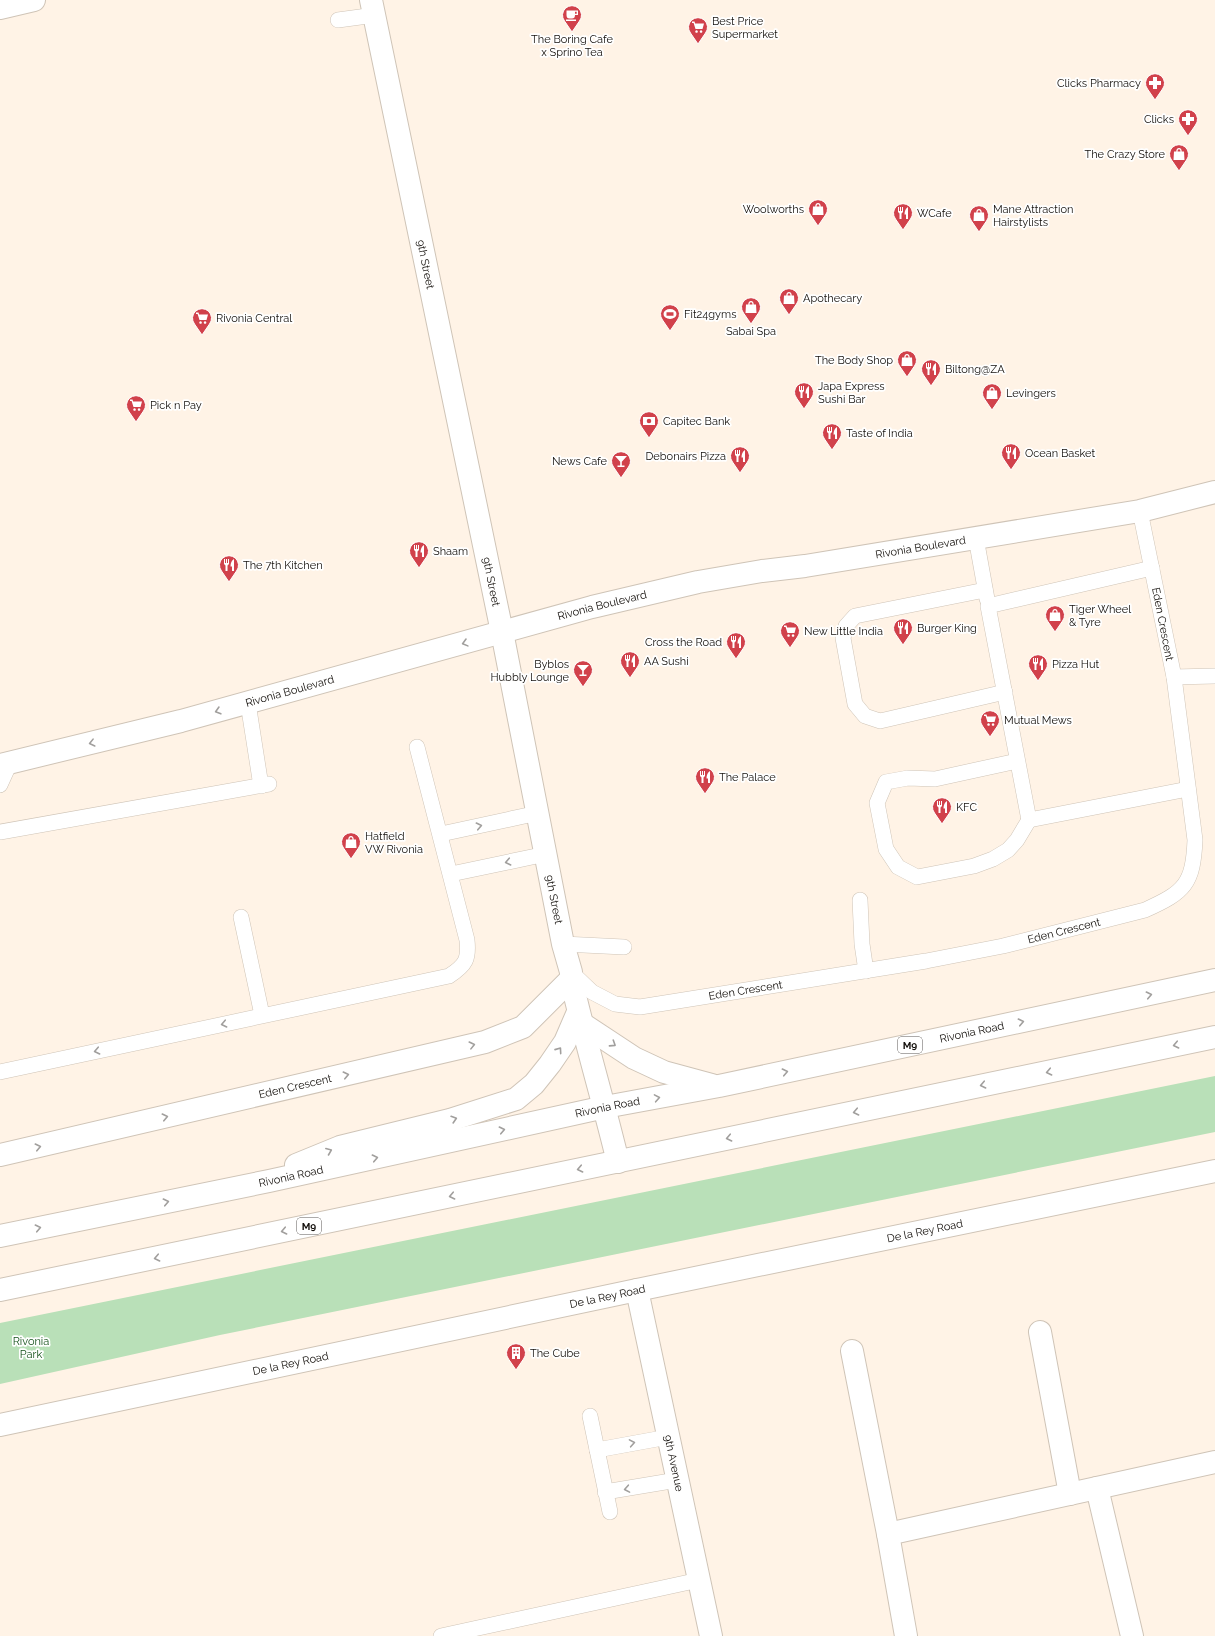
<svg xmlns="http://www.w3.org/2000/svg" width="1215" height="1636" font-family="Raleway,sans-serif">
<rect width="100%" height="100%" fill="#fff3e6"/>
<path fill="#b9e0b8" d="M1215,1076V1132L220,1335L0,1384V1323Z"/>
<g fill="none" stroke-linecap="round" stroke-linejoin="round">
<g stroke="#cfc4b7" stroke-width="16">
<g id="service">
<path d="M338,20L375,15"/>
<path d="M976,538L987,599"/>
<path d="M1152,568L988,606L1029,820L1188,789"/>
<path d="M985,590L855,616L846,626L843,638L855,704L865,716L880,721L1005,692"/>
<path d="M1174,677L1215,676"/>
<path d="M248,703L261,786"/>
<path d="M1017,761L935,779L908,778L886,782L877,803L886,849L898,867L917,877L974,866L993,859L1008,850L1017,840L1029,820"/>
<path d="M0,785L10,763"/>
<path d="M0,832L269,784"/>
<path d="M441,834L538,813"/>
<path d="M451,874L546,854"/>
<path d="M860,900L862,944L866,971"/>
<path d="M241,917L262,1015"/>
<path d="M563,944L624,947"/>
<path id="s1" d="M571,972L592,992L615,1004L640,1007L926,961L1003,946L1145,910C1185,892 1193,884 1195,840L1174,677L1140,511"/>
<path d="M0,1072L449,976C466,965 469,959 467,940L417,747"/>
<path d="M590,1416L610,1512"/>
<path d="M597,1450L668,1437"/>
<path d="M605,1492L677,1480"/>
<path d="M441,1636L699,1580"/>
</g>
</g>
<g stroke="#cfc4b7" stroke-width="24">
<g id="minor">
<path id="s2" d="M371,0L502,632L563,944L571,972V979C585,1040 603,1100 618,1162"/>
<path d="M0,8L34,0"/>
<path id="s3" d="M0,765L181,721L592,607L698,582L762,571L805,566L1140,511L1215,492"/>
<path id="s4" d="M0,1155L485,1042L523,1027L571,979"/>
<path id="s5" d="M637,1290L711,1636"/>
<path d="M1040,1332L1070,1494"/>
<path d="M852,1351L888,1534L906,1636"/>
<path id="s6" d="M0,1425L637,1290L1215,1171"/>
<path d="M1097,1488L1132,1636"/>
<path d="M888,1534L1215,1462"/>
</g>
</g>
<g stroke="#cfc4b7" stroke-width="24">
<g id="primary">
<path d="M581,1023L634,1058L664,1072L712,1085"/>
<path d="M296,1165L340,1147L450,1120L516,1099L534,1084L550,1064L565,1042L578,1012"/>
<path id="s7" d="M0,1236L269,1181L605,1107L719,1086L1215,980"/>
<path d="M0,1290L1215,1037"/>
</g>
</g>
<use href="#service" stroke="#fff" stroke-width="15"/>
<use href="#minor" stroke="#fff" stroke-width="22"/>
<use href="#primary" stroke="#fff" stroke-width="22"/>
</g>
<defs><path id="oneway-chevron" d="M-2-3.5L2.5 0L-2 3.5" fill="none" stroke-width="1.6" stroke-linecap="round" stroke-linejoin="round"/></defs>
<g stroke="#a19f9d">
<use href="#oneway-chevron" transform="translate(465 643) rotate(165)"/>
<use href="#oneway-chevron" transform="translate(218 711) rotate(164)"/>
<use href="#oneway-chevron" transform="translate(92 743) rotate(166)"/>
<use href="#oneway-chevron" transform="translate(479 826) rotate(-12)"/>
<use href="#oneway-chevron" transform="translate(508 862) rotate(168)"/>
<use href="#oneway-chevron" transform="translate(1149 995) rotate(-12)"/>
<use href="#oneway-chevron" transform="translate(1021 1022) rotate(-12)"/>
<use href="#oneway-chevron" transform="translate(224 1024) rotate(168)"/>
<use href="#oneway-chevron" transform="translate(613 1044) rotate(33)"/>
<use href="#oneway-chevron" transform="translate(472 1045) rotate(-14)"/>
<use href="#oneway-chevron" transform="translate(1176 1045) rotate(168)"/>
<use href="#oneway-chevron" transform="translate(559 1050) rotate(-55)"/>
<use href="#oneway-chevron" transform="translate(97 1051) rotate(168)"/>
<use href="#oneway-chevron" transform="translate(785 1072) rotate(-12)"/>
<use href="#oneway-chevron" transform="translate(1049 1072) rotate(168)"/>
<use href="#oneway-chevron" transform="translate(346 1075) rotate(-13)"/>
<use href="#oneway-chevron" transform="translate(983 1085) rotate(168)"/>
<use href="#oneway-chevron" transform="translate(657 1098) rotate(-10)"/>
<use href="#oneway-chevron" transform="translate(856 1112) rotate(168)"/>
<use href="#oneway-chevron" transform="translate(165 1117) rotate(-13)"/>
<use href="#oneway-chevron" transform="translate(454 1119) rotate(-17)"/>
<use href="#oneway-chevron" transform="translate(502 1130) rotate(-12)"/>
<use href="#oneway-chevron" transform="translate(729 1138) rotate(168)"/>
<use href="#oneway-chevron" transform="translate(38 1147) rotate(-13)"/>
<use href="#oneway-chevron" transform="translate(329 1151) rotate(-22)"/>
<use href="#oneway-chevron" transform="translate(375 1158) rotate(-12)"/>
<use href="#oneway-chevron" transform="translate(580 1169) rotate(168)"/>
<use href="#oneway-chevron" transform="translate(452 1196) rotate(168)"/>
<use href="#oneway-chevron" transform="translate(166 1202) rotate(-12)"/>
<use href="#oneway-chevron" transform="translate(38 1228) rotate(-12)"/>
<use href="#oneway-chevron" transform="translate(284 1231) rotate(168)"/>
<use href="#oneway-chevron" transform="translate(157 1258) rotate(168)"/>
<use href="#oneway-chevron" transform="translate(632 1443) rotate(-10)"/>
<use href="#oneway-chevron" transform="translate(627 1489) rotate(170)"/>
</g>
<defs>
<g id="cafe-pin" transform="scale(1)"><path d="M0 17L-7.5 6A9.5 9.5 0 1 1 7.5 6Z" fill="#d1414b" stroke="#fff"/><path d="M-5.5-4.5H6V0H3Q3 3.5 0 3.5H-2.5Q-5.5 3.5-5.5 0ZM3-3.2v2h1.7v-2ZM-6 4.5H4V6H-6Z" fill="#fff"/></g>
<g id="supermarket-pin" transform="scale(1)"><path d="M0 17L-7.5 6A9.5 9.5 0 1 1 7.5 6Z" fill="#d1414b" stroke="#fff"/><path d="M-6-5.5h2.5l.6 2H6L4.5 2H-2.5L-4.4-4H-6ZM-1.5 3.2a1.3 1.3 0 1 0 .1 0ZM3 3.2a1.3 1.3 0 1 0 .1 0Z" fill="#fff"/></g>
<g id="pharmacy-pin" transform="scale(1)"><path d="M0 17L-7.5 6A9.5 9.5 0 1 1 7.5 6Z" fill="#d1414b" stroke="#fff"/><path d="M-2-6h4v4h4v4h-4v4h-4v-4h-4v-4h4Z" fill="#fff"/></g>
<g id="shop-pin" transform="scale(1)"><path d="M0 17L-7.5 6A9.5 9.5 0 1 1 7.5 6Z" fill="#d1414b" stroke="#fff"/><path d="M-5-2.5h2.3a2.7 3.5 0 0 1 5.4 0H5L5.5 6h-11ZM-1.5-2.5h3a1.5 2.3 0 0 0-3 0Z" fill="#fff"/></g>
<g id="restaurant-pin" transform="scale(1)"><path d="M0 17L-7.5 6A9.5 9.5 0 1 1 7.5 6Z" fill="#d1414b" stroke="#fff"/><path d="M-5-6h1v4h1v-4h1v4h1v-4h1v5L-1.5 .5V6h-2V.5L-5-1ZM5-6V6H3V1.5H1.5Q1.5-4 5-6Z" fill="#fff"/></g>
<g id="stadium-pin" transform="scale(1)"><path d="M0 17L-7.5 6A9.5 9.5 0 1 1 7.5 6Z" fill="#d1414b" stroke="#fff"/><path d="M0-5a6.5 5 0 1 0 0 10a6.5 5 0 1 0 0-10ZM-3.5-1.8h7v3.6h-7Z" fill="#fff"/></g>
<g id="bank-pin" transform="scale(1)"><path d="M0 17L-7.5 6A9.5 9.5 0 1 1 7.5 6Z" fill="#d1414b" stroke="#fff"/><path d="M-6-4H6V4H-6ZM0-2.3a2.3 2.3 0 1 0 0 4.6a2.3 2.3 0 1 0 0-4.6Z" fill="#fff"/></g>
<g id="bar-pin" transform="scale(1)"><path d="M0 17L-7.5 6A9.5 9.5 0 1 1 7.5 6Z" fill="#d1414b" stroke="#fff"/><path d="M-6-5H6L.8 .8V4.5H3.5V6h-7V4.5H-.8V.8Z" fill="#fff"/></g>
<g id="building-pin" transform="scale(1)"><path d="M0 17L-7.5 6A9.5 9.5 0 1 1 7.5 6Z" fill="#d1414b" stroke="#fff"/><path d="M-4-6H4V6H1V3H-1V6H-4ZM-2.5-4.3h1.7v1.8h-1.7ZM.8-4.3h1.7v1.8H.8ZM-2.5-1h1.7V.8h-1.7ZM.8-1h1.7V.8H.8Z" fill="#fff"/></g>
</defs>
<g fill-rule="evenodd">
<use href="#cafe-pin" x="572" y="15"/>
<use href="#supermarket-pin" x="698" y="27"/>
<use href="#pharmacy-pin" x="1155" y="83"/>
<use href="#pharmacy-pin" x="1188" y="119"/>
<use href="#shop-pin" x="1179" y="154"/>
<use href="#shop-pin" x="818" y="209"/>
<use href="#restaurant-pin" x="903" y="213"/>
<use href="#shop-pin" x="979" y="215"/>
<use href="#shop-pin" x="789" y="298"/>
<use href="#shop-pin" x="751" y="307"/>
<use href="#stadium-pin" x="670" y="314"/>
<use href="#supermarket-pin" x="202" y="318"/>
<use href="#shop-pin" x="907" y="360"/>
<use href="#restaurant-pin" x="931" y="369"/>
<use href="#restaurant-pin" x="804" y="392"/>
<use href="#shop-pin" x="992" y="393"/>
<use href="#supermarket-pin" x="136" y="405"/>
<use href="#bank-pin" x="649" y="421"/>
<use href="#restaurant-pin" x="832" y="433"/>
<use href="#restaurant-pin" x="1011" y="453"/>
<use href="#restaurant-pin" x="740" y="456"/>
<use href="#bar-pin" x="621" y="461"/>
<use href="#restaurant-pin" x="419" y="551"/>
<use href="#restaurant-pin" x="229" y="565"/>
<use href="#shop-pin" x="1055" y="615"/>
<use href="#restaurant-pin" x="903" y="628"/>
<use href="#supermarket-pin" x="790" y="631"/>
<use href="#restaurant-pin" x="736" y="642"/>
<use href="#restaurant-pin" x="630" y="661"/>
<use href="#restaurant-pin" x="1038" y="664"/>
<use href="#bar-pin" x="583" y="670"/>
<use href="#supermarket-pin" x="990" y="720"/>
<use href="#restaurant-pin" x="705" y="777"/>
<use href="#restaurant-pin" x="942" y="807"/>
<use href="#shop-pin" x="351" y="842"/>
<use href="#building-pin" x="516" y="1353"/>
</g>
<g text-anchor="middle" stroke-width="3.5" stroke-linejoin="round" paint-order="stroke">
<g fill="#fff" stroke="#5a5754" stroke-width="1">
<rect x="898" y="1037" width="24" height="16" rx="3"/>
<rect x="297" y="1218" width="24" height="16" rx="3"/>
</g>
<g font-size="10" font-weight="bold" fill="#130f0b">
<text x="910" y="1049">M9</text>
<text x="309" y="1230">M9</text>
</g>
<g font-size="11" fill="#130f0b" stroke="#fff" text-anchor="start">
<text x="712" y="25">Best Price<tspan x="712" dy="13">Supermarket</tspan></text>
<text x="572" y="43" text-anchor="middle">The Boring Cafe<tspan x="572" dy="13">x Sprino Tea</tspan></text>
<text x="1141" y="87" text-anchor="end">Clicks Pharmacy</text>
<text x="1174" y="123" text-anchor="end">Clicks</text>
<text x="1165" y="158" text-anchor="end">The Crazy Store</text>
<text x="804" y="213" text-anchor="end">Woolworths</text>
<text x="993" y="213">Mane Attraction<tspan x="993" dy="13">Hairstylists</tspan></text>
<text x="917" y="217">WCafe</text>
<text x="803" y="302">Apothecary</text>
<text x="684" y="318">Fit24gyms</text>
<text x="216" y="322">Rivonia Central</text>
<text x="751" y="335" text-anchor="middle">Sabai Spa</text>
<text x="893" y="364" text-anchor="end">The Body Shop</text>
<text x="945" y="373">Biltong@ZA</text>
<text x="818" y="390">Japa Express<tspan x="818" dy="13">Sushi Bar</tspan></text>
<text x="1006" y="397">Levingers</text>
<text x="150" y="409">Pick n Pay</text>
<text x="663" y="425">Capitec Bank</text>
<text x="846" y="437">Taste of India</text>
<text x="1025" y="457">Ocean Basket</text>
<text x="726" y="460" text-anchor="end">Debonairs Pizza</text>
<text x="607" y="465" text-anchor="end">News Cafe</text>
<text x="433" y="555">Shaam</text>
<text x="243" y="569">The 7th Kitchen</text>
<text x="1069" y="613">Tiger Wheel<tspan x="1069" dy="13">&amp; Tyre</tspan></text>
<text x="917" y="632">Burger King</text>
<text x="804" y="635">New Little India</text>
<text x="722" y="646" text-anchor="end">Cross the Road</text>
<text x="644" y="665">AA Sushi</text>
<text x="569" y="668" text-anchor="end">Byblos<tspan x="569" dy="13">Hubbly Lounge</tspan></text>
<text x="1052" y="668">Pizza Hut</text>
<text x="1004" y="724">Mutual Mews</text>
<text x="719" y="781">The Palace</text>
<text x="956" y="811">KFC</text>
<text x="365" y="840">Hatfield<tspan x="365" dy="13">VW Rivonia</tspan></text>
<text x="530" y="1357">The Cube</text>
</g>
<g font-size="11" fill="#130f0b" stroke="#fff">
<text dy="4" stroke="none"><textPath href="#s2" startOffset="270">9th Street</textPath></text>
<text dy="4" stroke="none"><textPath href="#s3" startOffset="947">Rivonia Boulevard</textPath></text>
<text dy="4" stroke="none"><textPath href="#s2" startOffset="594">9th Street</textPath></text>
<text dy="4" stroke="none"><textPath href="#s3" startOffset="623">Rivonia Boulevard</textPath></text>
<text transform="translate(1163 624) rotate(79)" y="4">Eden Crescent</text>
<text dy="4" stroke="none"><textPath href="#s3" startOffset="299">Rivonia Boulevard</textPath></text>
<text dy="4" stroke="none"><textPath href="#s2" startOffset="918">9th Street</textPath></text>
<text dy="4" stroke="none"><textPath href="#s1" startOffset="511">Eden Crescent</textPath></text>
<text dy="4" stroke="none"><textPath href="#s1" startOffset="187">Eden Crescent</textPath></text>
<text dy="4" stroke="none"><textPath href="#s7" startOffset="993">Rivonia Road</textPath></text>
<text dy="4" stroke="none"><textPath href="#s4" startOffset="303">Eden Crescent</textPath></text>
<text dy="4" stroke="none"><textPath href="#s7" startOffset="621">Rivonia Road</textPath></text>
<text dy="4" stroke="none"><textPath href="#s7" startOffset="297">Rivonia Road</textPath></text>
<text dy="4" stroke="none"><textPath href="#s6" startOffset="945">De la Rey Road</textPath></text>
<text dy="4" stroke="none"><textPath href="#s6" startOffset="621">De la Rey Road</textPath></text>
<text dy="4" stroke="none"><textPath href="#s6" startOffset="297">De la Rey Road</textPath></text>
<text dy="4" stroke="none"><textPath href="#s5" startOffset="177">9th Avenue</textPath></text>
</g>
<g font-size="11" fill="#135019" stroke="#fff">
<text x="31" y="1345">Rivonia<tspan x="31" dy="13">Park</tspan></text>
</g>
</g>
</svg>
